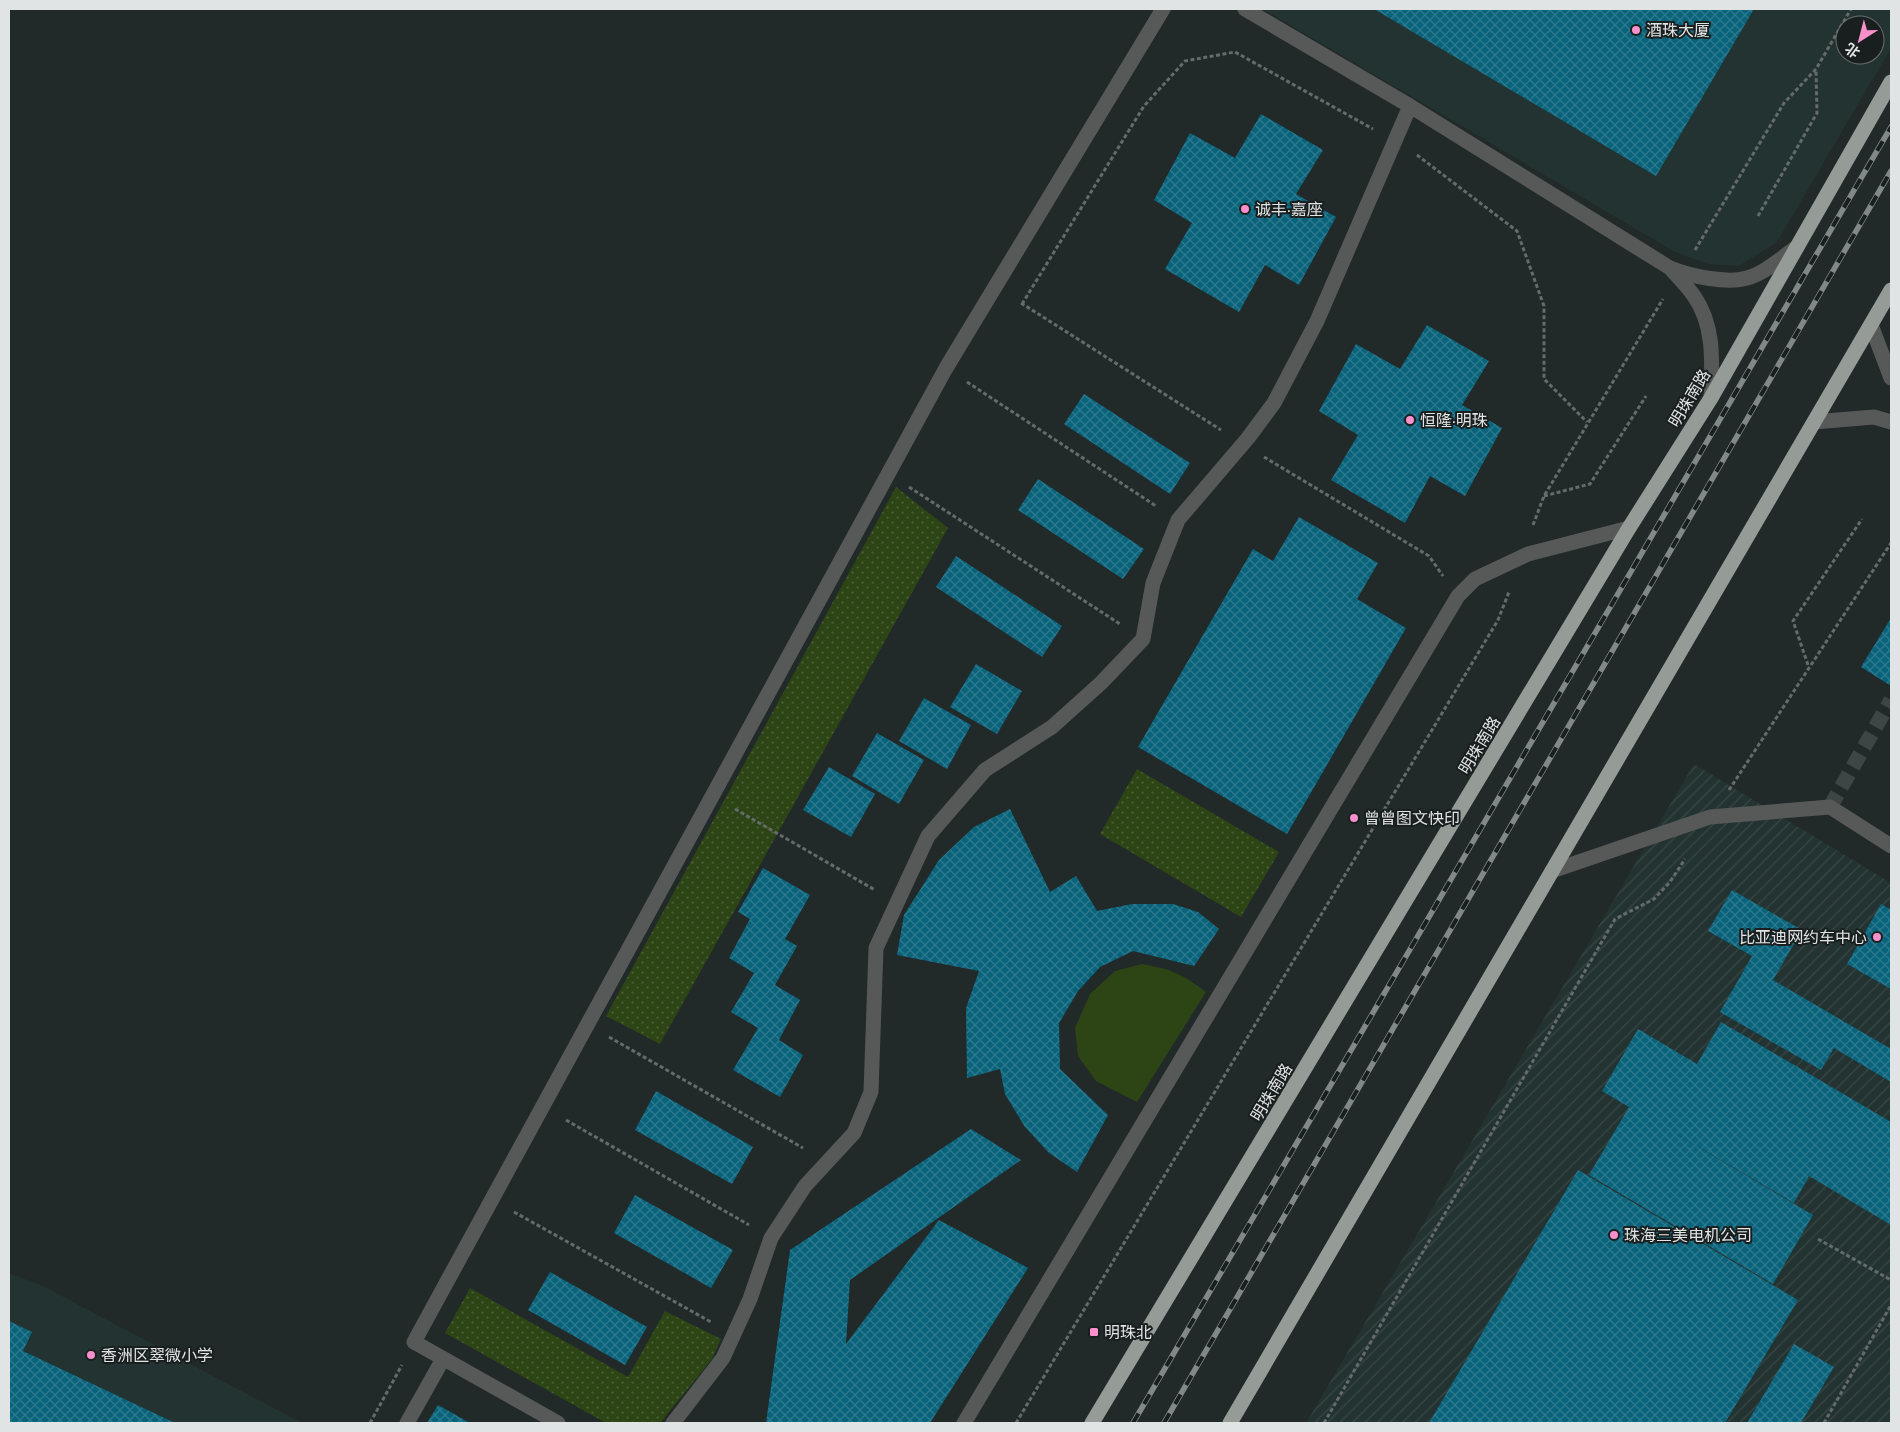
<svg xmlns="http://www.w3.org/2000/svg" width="1900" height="1432" font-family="'Nunito Sans','Noto Sans SC',sans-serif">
<defs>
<pattern id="industrial-furrows" width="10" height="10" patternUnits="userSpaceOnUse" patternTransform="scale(1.25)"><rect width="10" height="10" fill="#233332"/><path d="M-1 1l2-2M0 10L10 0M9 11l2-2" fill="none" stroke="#384746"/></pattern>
<pattern id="grass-dots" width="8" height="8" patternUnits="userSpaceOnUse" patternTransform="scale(1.25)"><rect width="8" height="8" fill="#2d4515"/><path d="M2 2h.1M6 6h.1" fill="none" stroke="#4b6037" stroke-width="1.8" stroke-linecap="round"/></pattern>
<pattern id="building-cross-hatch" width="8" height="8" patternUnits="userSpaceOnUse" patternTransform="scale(1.25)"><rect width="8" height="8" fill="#09637b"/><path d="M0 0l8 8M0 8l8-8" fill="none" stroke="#2d798e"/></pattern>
</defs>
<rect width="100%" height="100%" fill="#222929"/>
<path fill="#233332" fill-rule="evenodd" d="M1263,9H1891V48L1777,242L1739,266L1709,264L1675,252ZM1845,25H1875V55H1845Z
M9,1273L43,1286L302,1423H9Z"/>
<path fill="url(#industrial-furrows)" d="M1694,764L1891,883V1423H1306Z"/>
<path fill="url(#grass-dots)" d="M896,487L948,528L660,1044L606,1016Z
M1137,769L1279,852L1241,917L1100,834Z
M470,1288L628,1377L665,1311L721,1339L712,1359L660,1423H606L445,1333Z"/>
<path fill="#2d4515" d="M1142,964C1171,969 1182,974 1206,992L1137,1102L1096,1081L1078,1056L1075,1028L1090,994L1115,971Z"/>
<path fill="url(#building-cross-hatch)" d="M1374,9H1754L1656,176Z
M1261,114L1323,150L1296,194L1336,217L1299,285L1265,265L1239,312L1165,269L1192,223L1154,200L1190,133L1235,158Z
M1427,325L1489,361L1462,405L1502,428L1465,496L1430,476L1405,523L1331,480L1358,435L1319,411L1356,344L1400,369Z
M1084,394L1190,463L1170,494L1064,424Z
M1038,479L1144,549L1123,579L1018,510Z
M1299,517L1378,563L1357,599L1406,628L1287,834L1138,747L1253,549L1273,561Z
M956,556L1062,626L1042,657L936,587Z
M1891,618V686L1861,667Z
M976,664L1022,691L997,734L950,707Z
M924,698L971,725L947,769L899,741Z
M877,733L924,760L899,804L852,776Z
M829,767L875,794L851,837L803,810Z
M1010,809L1050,892L1076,876L1097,911L1132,904H1173L1198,912L1219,929L1194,966L1133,951L1100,967L1078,991L1059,1023L1060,1069L1108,1115L1077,1172L1049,1153L1025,1127L1005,1094L1000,1069L967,1078L966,1008L979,971L897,955L904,915L939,860L974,827Z
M763,868L810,895L785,939L797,946L775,985L800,1000L779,1040L803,1055L780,1097L733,1070L758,1028L731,1012L754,973L729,958L750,919L738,912Z
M1732,890L1802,930L1773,980L1891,1049V1082L1834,1048L1821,1070L1720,1012L1752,956L1708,931Z
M1881,904L1891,910V989L1847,964Z
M1721,1022L1891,1122V1225L1809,1176L1794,1203L1661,1125L1813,1215L1773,1284L1589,1175L1629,1107L1602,1091L1638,1029L1697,1064Z
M656,1091L753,1147L732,1184L635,1130Z
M971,1129L1021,1160L850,1280L846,1344L939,1220L1028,1268L930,1423H766L790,1250Z
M1578,1170L1798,1300L1725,1423H1429Z
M635,1195L733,1250L711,1288L614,1233Z
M550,1272L647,1327L625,1365L528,1310Z
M9,1321L32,1332L23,1351L175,1423H9Z
M1794,1344L1834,1367L1801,1423H1747Z
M438,1405L470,1423H427Z"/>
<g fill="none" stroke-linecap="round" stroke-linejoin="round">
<path stroke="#3e4545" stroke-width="15" stroke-dasharray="15 8" stroke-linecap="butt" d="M1830,807L1891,700"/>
<path stroke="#656b6b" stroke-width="3" stroke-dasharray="4 2.5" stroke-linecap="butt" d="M1417,155L1517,231L1544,306V379L1587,422
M1758,216L1817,113L1816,70
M1695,250L1784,103L1816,69L1851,9
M1021,303L1221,430
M1022,304L1144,106L1185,61L1235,52L1373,129
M967,382L1156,506
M1264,457L1429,556L1443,576
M909,487L1120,624
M1544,496L1590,484L1646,396
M1533,525L1544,496L1663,299
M1808,665L1793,621L1862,519
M1729,790L1891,543
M735,809L875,890
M609,1037L803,1148
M566,1120L749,1225
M514,1212L711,1322
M1818,1239L1891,1280
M370,1423L402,1365
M1016,1423L1498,620L1509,592
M1324,1423L1615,919L1654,899L1670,882L1685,859
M1824,1423L1891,1305"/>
<path stroke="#565957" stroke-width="15" d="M1245,9L1410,106L1670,268C1689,276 1727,284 1747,278C1765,273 1781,258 1797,247
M1671,269C1679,278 1687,286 1694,296C1715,326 1712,363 1711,398
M1871,325L1891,378
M1814,422L1874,417L1891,422
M1552,871L1710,817L1830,807L1891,846
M407,1423L443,1359
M558,1423L414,1342L946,368L1163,9
M673,1423L723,1358L750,1299L771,1238L805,1186L854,1133L871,1092L876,948L928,836L985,770L1052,727L1101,683L1143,639L1153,583L1178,520L1248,438L1274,403L1317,321L1410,106
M964,1423L1458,596L1475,579L1528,554L1629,528"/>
<path stroke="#959c98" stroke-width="15" d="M1092,1423L1629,528L1711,398L1891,82
M1230,1423L1891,290"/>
<g stroke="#828888" stroke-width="5.5">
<path id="rail" d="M1133,1423L1891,127
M1164,1423L1891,171"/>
</g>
<use href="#rail" stroke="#191f1f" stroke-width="4" stroke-dasharray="11" stroke-linecap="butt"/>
</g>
<g fill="#f890cc" stroke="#191f1f" stroke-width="2">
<circle cx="1636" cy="30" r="5"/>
<circle cx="1245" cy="209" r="5"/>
<circle cx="1410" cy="420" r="5"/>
<circle cx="1354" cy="818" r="5"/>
<circle cx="1877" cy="937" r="5"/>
<circle cx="1614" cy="1235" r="5"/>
<rect x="1089" y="1327" width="10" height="10" rx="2.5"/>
<circle cx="91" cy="1355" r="5"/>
</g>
<g text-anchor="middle" stroke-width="4" stroke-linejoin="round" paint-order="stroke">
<g font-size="16" fill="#e0e4e4" stroke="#191f1f" text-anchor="start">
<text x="1646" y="36">酒珠大厦</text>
<text x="1255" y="215">诚丰·嘉座</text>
<text x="1420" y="426">恒隆·明珠</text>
<text x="1364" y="824">曾曾图文快印</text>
<text x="1867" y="943" text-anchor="end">比亚迪网约车中心</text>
<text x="1624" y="1241">珠海三美电机公司</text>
<text x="1104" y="1338">明珠北</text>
<text x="101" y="1361">香洲区翠微小学</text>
</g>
<g font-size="16" fill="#e0e4e4" stroke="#191f1f">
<text transform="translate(1689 398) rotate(-59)" y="6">明珠南路</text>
<text transform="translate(1479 745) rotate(-59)" y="6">明珠南路</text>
<text transform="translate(1271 1092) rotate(-59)" y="6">明珠南路</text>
</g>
</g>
<rect width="1900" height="1432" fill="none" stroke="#e0e4e4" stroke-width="20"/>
<g transform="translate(1860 40) rotate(216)"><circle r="24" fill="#191f1f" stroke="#696e6e"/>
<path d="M0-4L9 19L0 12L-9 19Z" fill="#f890cc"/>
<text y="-8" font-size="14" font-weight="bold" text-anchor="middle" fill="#e0e4e4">北</text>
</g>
</svg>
